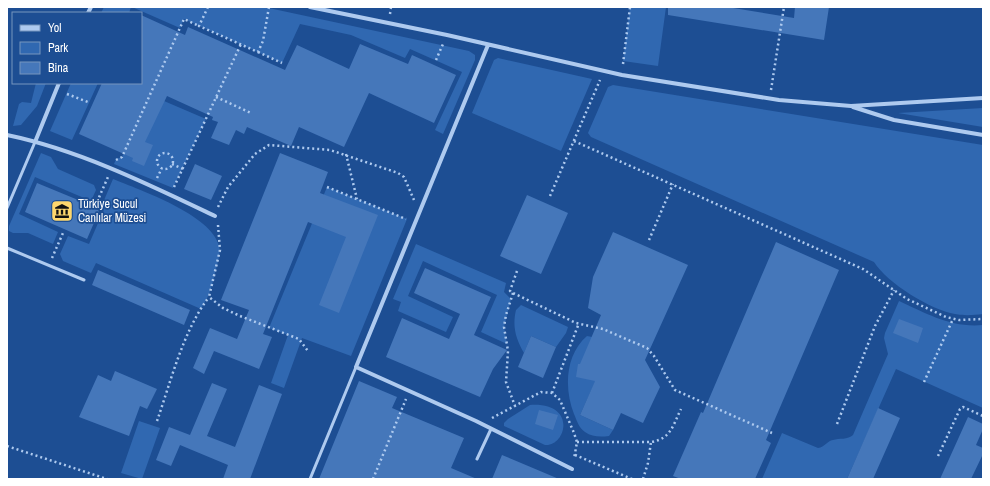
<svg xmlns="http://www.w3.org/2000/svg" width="990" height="486" font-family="'Archivo Narrow',sans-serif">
<rect width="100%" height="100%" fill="#1d4e93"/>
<path fill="#3068b1" d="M104,7H131L129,13H101Z
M132,7H264L469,51L475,55V60L443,134L435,130L462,72L410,49L405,58L351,35L300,24L282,63L184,19L180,28Z
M630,7H666L658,66L623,61Z
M498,58L592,79L561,151L472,113L494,60Z
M36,83H46L37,106L21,125L13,126L19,104L22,102L31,103Z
M71,83H98L72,140L50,131Z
M613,85L983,145V314C974,315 965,316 955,314C931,310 887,283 874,262L591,137L588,133L608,87Z
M150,95L206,119L173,188L114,164L116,159L122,157Z
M983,108V127L898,113Z
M41,153L51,157L58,169L94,185L96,190L91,201L35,177L19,214L58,232L53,244L28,233H13L9,231V226Z
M113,179C140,190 212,215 219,246C221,254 217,265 215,273C211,290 210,294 201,309L96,263L91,273L63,261L60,254L68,236L89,244L105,207L102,205Z
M327,187L407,219L351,356L302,338L284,388L271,383L288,335L269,328Z
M416,244L506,283L504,292L511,299L504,327L507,344L481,332L497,295L423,261L408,296L453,317L446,332L398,311L401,302L393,299Z
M899,301C928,314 951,328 983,325V408L896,369L847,479H762L782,433L818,448C825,447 827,441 833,440C839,438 848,440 853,435L888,354L884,338L885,333Z
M521,305L568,327L566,333L556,347L531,336L524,353C516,339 512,327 516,310Z
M587,336L592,337L604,362L580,415L613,430L609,436C600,437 592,437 585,432C579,428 577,421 574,414C564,389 565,355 587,336Z
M530,405C578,402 566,447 545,445L504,426V423L508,419Z
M139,421L160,428L142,479L121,473Z"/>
<path fill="#4577ba" d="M668,7H727L794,18L795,7H829L824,40L668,15Z
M141,15L185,35L188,27L285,70L297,45L349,69L360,44L408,64L412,55L456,75L434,123L369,93L344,147L299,127L291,146L247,127L244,134L236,130L229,145L211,138L218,122L212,120L213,117L167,96L145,142L153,145L144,166L132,161L133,158L79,134L102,83H141Z
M280,153L328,172L320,193L378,215L339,313L319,305L346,237L308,222L263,334L272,337L259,369L214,351L204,374L193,368L210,328L237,339L249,310L221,300Z
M195,164L222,176L211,200L184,189Z
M37,183L100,209L87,239L25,212Z
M527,195L568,213L541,274L500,256Z
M613,232L688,265L645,360L660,387L643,423L621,413L613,430L580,415L595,381L576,377L578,364H580L601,315L588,308L593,277Z
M776,242L839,270L766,440L771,443L755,479H681L673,476L701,412L703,413Z
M425,268L491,297L474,335L507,350L493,369L480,397L386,357L402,318L449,339L460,314L414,293Z
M98,270L190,310L184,325L92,285Z
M899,319L923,328L918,343L893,333Z
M531,336L556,347L543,378L518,367Z
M115,371L157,389L147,409L140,406L129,436L79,417L98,375L111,381Z
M359,381L397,397L392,408L464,438L451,468L477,479H319Z
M212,383L227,389L207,436L235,447L259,385L282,394L250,479H223L228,465L180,445L171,466L156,460L169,427L190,435Z
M878,408L900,418L873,479H847Z
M539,410L558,415L553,430L535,424Z
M968,417L983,424V429L976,445L983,448V454L971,479H940Z
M502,455L559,479H492Z"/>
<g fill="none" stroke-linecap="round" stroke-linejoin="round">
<path stroke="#aecaef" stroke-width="2.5" stroke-dasharray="2 3" stroke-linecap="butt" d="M208,7L199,26L258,52L263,41L269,7
M390,14L391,7
M258,52L282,63
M436,60L443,44
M623,64L630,7
M771,90L784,7
M67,94L88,102
M216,97L251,113
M574,141L863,269L907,299L946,317L959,320L983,319
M157 161a8 8 0 1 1 16 0a8 8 0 1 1-16 0Z
M346,154L357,199
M116,160L122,157L184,19L199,26
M172,164L183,169
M157,178L162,168
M174,187L241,44
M327,187L406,219
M550,196L600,80
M97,202L108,177
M218,207L228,187L255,154L269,145L330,150L398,173L404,177L414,200
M218,225L220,250L209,297L223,308L240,316L299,339L308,351
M649,240L673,184
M52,258L63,233
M517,271L510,291L513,293L576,323L603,329L647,348L654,356L675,390L772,433
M513,293L506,315L504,327L508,351L506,382L515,406
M924,382L953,319
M552,393L579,323
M492,418L541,392L552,393L560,400L574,433L577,442L574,459
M157,421C171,381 183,331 209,297
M837,424L875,326L894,290
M577,442H651C671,439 673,425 681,409
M7,446L107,479
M575,455L632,479
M938,456L960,409L963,407L983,416
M373,479L406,399
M643,479L648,463L651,442"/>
<path stroke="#aecaef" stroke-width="3" d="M7,208L35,142
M7,248L84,280
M477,459L491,429
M310,479L356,367"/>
<path stroke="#aecaef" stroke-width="4" d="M310,7L447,35L622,75L779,100L851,106L983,98
M88,13L91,7
M488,45L356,367L476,421L572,469
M853,107L894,120L983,135
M7,135C79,150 148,184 215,216
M35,142L59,83"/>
</g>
<defs>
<g id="museum-square" transform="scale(1.15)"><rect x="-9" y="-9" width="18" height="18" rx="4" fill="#fed76d" stroke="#1d4e93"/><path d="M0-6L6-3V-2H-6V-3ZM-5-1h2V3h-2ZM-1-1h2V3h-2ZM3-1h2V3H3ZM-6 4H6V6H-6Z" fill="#111"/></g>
</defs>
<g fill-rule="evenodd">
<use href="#museum-square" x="62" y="211"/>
</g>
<g text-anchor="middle" stroke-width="3.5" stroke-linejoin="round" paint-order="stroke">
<g font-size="12" fill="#fff" stroke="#1d4e93" text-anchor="start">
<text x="78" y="208">Türkiye Sucul<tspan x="78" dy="14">Canlılar Müzesi</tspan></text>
</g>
</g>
<rect width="990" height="486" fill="none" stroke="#ffffff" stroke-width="16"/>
<rect x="12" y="12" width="130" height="72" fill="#1d4e93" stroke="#7795be"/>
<rect x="20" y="25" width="20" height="6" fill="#aecaef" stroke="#7795be"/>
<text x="48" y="32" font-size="12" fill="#ffffff">Yol</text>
<rect x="20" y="42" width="20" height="12" fill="#3068b1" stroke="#7795be"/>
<text x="48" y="52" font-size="12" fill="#ffffff">Park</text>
<rect x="20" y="62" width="20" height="12" fill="#4577ba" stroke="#7795be"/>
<text x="48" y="72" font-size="12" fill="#ffffff">Bina</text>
</svg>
